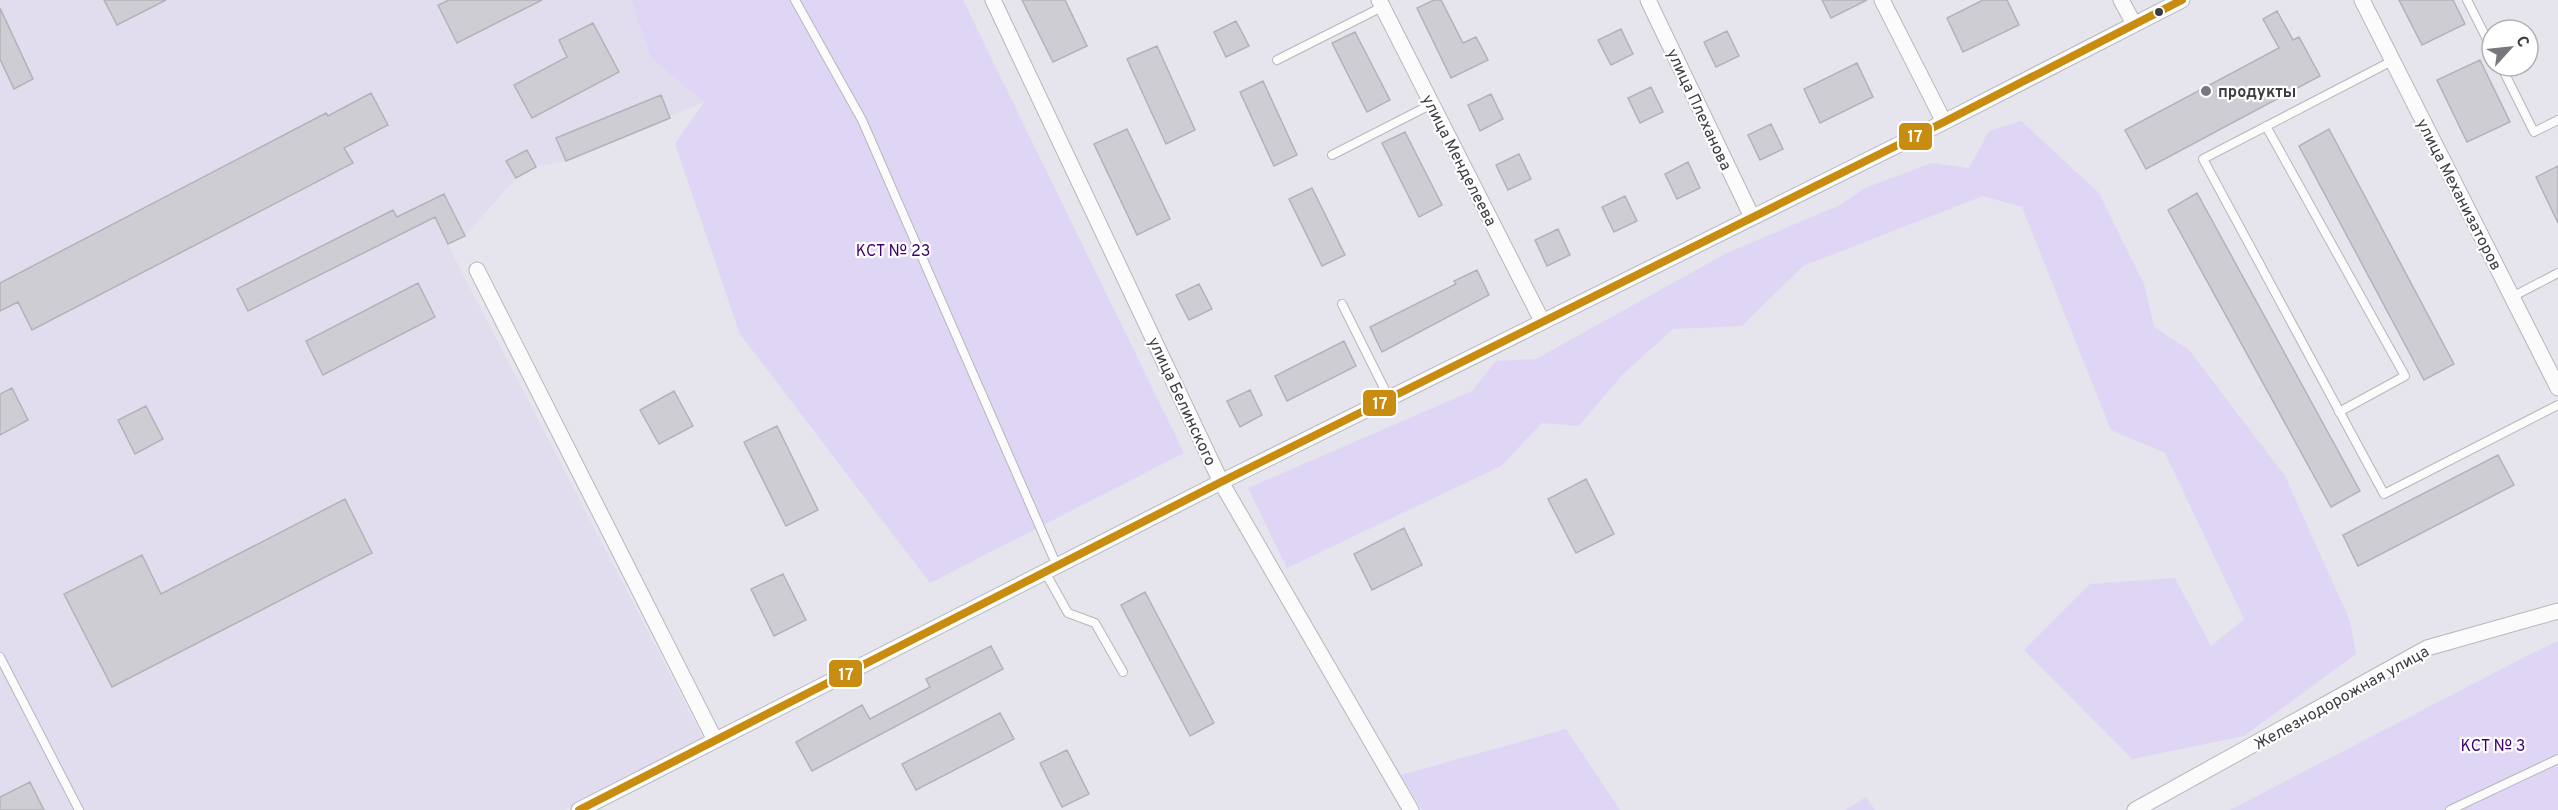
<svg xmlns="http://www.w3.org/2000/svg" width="2558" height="810" font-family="Overpass,sans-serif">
<rect width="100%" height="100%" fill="#e6e4ec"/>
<path fill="#e2ddee" d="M0,0H631L651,58L704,102L566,161L536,167L516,178L465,236L448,245L704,740L565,810H0Z"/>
<path fill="#dfd5f5" d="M631,0H963L1184,453L930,583L740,334L675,144L704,102L651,58Z
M2021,121L2099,193L2144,284L2154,327L2189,350L2285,476L2350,621L2356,654L2244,736L2132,759L2024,650L2090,584L2175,578L2211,646L2244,619L2165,453L2111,430L2022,207L1983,196L1803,266L1742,326L1673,329L1623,374L1579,426L1542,423L1501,466L1287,568L1248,488L1472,391L1496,361L1536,359L1727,253L1840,205L1865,188L1932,163L1969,168L1989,131Z
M2558,641V810H2230L2523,658Z
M1566,729L1620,810H1422L1401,775Z
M1866,797L1875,810H1846Z"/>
<path fill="#cfcdd4" stroke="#b3b2b8" stroke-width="1.5" d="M104,0H166L117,25Z
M449,0H542L457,43L438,5Z
M1022,0H1065L1087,46L1053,62Z
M1434,0H1441L1463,43L1476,37L1488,60L1451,78L1417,8Z
M1822,0H1867L1831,18Z
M1983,0H2007L2019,25L1963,52L1947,18Z
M2399,0H2453L2465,24L2422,45Z
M0,8L33,79L14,89L0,59Z
M2277,11L2293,40L2299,37L2320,76L2146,169L2125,130L2279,48L2263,19Z
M1236,21L1249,46L1226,57L1214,32Z
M593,23L619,72L532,118L514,85L567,57L559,40Z
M1621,29L1633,54L1611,65L1598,40Z
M1727,31L1739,56L1716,67L1704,42Z
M1355,32L1390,100L1367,112L1332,43Z
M1157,46L1195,130L1166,144L1127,59Z
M2480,60L2510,122L2467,142L2437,80Z
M1857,63L1873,97L1820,123L1804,89Z
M1263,81L1297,155L1274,166L1240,92Z
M1651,87L1663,112L1640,123L1628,98Z
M371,93L388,125L344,148L353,163L32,330L18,302L0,311V283L326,113L328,116Z
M1491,94L1503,119L1480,131L1468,105Z
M661,95L670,118L566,161L556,138Z
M1771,124L1783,149L1760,160L1748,135Z
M1127,129L1170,219L1137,235L1094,144Z
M2329,129L2454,364L2424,380L2299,146Z
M1405,132L1442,205L1419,217L1382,143Z
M527,150L536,167L516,178L506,161Z
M1519,154L1531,179L1508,190L1496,165Z
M1688,162L1700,188L1677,199L1665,174Z
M2558,166V223L2536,177Z
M1312,188L1345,255L1322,266L1289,199Z
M2197,193L2360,491L2331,507L2168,210Z
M444,194L465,236L448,244L435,217L248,311L237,289L393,210L397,217Z
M1625,196L1637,221L1614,232L1602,207Z
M1558,229L1570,255L1547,266L1535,240Z
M1477,270L1489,295L1382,352L1370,327L1456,284L1454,281Z
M418,283L435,317L323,375L306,341Z
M1199,284L1212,309L1189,320L1176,295Z
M1344,341L1356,366L1287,401L1275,376Z
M12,388L28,420L0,435V394Z
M1250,390L1262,415L1240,427L1227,401Z
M674,391L693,426L659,444L640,410Z
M146,406L163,439L135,454L118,420Z
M777,426L818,510L786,526L744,442Z
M2498,455L2514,485L2358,566L2343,535Z
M1586,479L1614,534L1576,553L1548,499Z
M345,499L372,553L112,687L64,594L142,555L161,594Z
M1404,528L1422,565L1372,590L1354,554Z
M783,574L806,620L774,636L751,589Z
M1145,592L1214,723L1190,736L1121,605Z
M991,646L1003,669L812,771L796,742L862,705L870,719L930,687L926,679Z
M1000,713L1014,739L916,790L902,764Z
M1067,750L1089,794L1062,807L1040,763Z
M30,782L44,810H0V797Z"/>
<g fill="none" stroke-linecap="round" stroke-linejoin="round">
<g stroke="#b7b6bc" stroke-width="10">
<path id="service" d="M795,0L862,120L1057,566
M2467,0L2492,49
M1277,60L1382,7
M2392,61L2203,159L2384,494L2558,405
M2501,66L2534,132L2558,120
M2266,126L2405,376L2339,412
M1332,155L1432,104
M2512,297L2558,273
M1342,304L1389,398
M1045,572L1068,613L1095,623L1123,672
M0,657L79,810
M2450,810L2558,759"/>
</g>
<g stroke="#b7b6bc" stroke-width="17">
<path id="minor" d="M993,0L1221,482L1411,810
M1379,0L1542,321
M1648,0L1752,217
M1882,0L1944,122
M2121,0L2134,24
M2362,0L2558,388
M477,270L715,740
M579,810L1221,482L1944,122L2182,0
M2135,810L2427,648L2558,611"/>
</g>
<use href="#service" stroke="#fbfbfc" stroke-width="8"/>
<use href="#minor" stroke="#fbfbfc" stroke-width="15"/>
<g stroke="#fff" stroke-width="12">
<path id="bus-1" d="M579,810L1221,482L1944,122L2182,0"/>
</g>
<use href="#bus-1" stroke="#c88c10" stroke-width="8"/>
</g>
<circle fill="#3d3c42" stroke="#fff" stroke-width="2" cx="2159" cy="12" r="5"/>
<circle fill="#78777e" stroke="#fff" stroke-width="2" cx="2206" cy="91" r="6"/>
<g text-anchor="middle" stroke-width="4.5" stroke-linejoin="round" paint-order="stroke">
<g font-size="16" font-weight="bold" fill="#3d3c42" stroke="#fff" text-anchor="start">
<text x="2218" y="97">продукты</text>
</g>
<g font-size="16" fill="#3d3c42" stroke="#fff">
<text transform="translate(1700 109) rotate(65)" y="6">улица Плеханова</text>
<text transform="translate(1460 160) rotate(63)" y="6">улица Менделеева</text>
<text transform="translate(2460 194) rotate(63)" y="6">улица Механизаторов</text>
<text transform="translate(1183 401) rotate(65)" y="6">улица Белинского</text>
<text transform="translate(2341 697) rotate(-29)" y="6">Железнодорожная улица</text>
</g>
<g font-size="16" fill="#3c016f" stroke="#fff">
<text x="893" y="256">КСТ № 23</text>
<text x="2493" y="751">КСТ № 3</text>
</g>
</g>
<g stroke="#fff" stroke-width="2">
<rect x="1898" y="122" width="35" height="29" rx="6" fill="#c88c10"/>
<rect x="1362" y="389" width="35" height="28" rx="6" fill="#c88c10"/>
<rect x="828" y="659" width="35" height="29" rx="6" fill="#c88c10"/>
</g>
<g font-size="16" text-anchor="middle" font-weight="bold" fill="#fff">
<text x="1915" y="142">17</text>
<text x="1380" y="409">17</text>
<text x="846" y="680">17</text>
</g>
<g transform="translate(2510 48) rotate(63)"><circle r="28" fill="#ffffff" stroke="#b1b1b3" stroke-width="1.5"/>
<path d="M0-4.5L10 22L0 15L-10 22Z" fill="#78777e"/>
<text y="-9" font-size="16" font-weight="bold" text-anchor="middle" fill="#3d3c42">С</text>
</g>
</svg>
